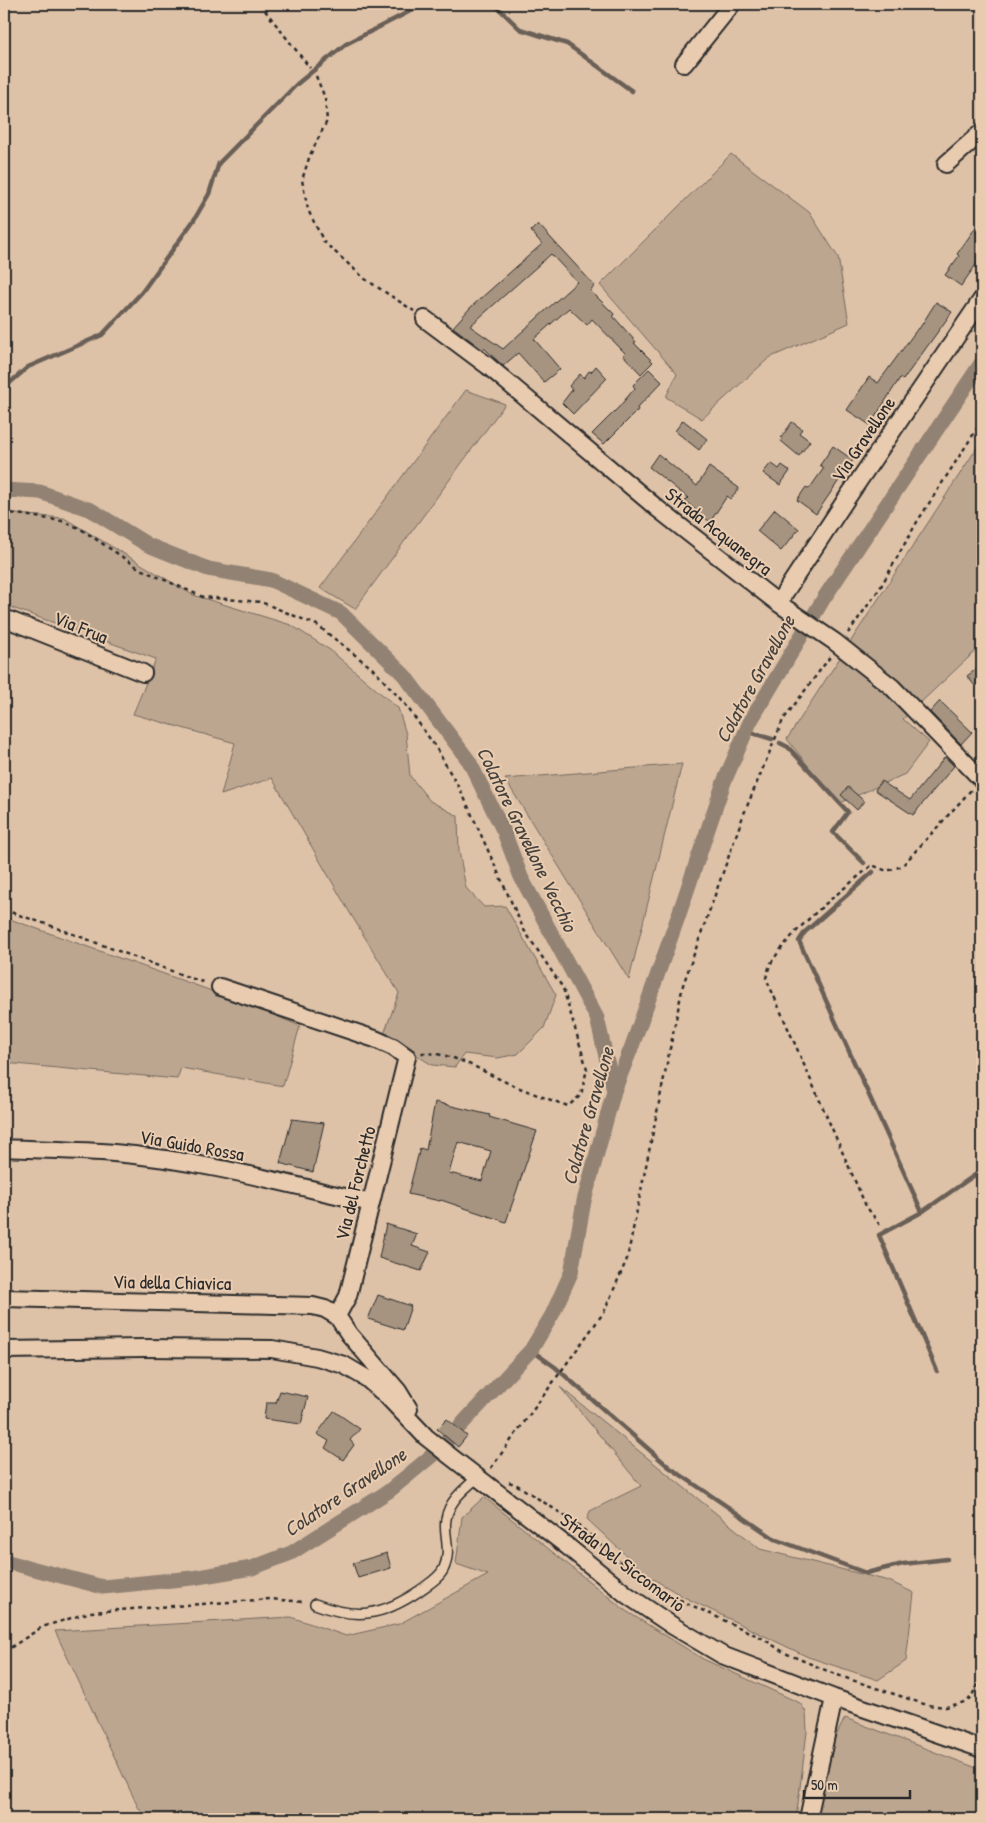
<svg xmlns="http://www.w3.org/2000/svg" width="986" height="1823" font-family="'Patrick Hand',sans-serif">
<rect width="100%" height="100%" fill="#dec2a8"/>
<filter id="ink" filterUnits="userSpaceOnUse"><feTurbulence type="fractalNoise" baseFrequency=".02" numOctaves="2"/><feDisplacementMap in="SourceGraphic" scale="10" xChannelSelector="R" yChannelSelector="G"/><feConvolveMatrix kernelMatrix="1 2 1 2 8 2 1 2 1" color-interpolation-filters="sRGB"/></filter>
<g filter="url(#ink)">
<path fill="#bca690" stroke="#74685e" d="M731,154L809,212L838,257L849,323L769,358L702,419L666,397L677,374L600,285Z
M466,390L505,404L355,609L320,588Z
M982,440V645L903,719L929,742L905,774L838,804L787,739Z
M4,513L64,518L193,595L291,625L330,650L398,708L406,734L410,776L430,801L458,816L459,851L466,888L484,907L505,906L556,995L544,1028L518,1054L498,1058L464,1054L455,1067L432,1065L384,1034L399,993L350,913L272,778L221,795L235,743L133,714L156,659L4,605Z
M682,764L629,980L505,779Z
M4,917L240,1001L300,1026L283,1086L181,1068L177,1079L4,1063Z
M560,1387L760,1549L889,1581L914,1593L906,1661L878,1680L808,1657L684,1597L648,1576L587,1519L590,1511L641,1486Z
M484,1497L626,1611L703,1659L800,1703L806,1712L807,1732L796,1819H147L138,1807L55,1631L291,1617L346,1636L399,1624L488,1575L456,1564L462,1517Z
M845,1718L982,1770V1819H814L831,1746Z"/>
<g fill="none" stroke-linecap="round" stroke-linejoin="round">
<path stroke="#695f56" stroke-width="4.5" d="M494,4L520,29L567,44L632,91
M4,388L28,367L102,335L142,292L194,220L209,194L219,163L297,84L346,44L424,4
M746,731L772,739
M780,743L788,747L848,812L833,832L864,863
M873,872L805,932L799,941L922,1212
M531,1350L555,1367L669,1467L775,1539L866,1573L903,1564L947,1559
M937,1371L879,1235L922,1212L982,1170"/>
<path stroke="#928273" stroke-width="15" d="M4,490L40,492L91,510L148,545L208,569L271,580L341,613L404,675L469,761L504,832L521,877L597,1018L614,1091
M4,1561L103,1587L192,1578L252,1568L291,1553L389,1491L435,1453L531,1350L552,1315L571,1273L584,1201L614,1091L632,1046L678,917L724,782L750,722L824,598L982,362"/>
</g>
<path fill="#a69481" stroke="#2b2b2b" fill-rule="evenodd" d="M538,224L595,286L590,290L614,314L613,316L636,342L634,343L653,362L641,374L623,355L625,353L592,319L587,325L569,308L534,339L560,369L544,382L518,353L503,366L484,348L483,350L453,327L471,307L542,244L531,231ZM551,254L577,282L503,349L470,326Z
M976,227L982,232V256L961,286L945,275L959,256L957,254Z
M936,302L952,312L903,380L900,378L870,425L847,410L869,377L878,383L918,328L919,329Z
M596,366L607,378L573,414L562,403L572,390L569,386L580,374L584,378L589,371L591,372Z
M649,369L662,382L637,408L638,410L604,444L592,434L619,407L635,388L633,385Z
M683,420L707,439L699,450L675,431Z
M792,422L802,429L799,433L810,441L799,456L781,441L782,439L781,438Z
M833,446L853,460L816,514L797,500L806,487L809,489L824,468L820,465Z
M658,454L697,486L709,467L739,488L731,499L727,496L710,522L685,501L688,498L649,467Z
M771,463L779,469L782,465L790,471L780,485L763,473Z
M775,509L799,529L781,551L757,531Z
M982,665V681L975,686L967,676Z
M940,701L972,732L961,744L930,712Z
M945,757L954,766L913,815L875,790L881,781L910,800Z
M848,787L864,801L857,810L841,795Z
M435,1102L490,1115L489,1117L537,1131L506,1222L441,1200L440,1201L408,1194L420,1148L426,1150ZM458,1142L491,1151L482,1181L449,1173Z
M292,1119L324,1123L313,1172L280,1163Z
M386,1224L417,1234L412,1246L430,1252L421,1271L379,1258Z
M378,1295L411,1306L403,1330L368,1319Z
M280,1391L308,1397L301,1424L264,1419L266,1403H276Z
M334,1411L360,1429L350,1440L354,1445L343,1460L325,1448L329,1441L317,1434Z
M447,1419L467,1436L458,1447L437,1429Z
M387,1553L391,1568L358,1578L353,1563Z"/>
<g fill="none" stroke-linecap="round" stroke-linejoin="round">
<g stroke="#2b2b2b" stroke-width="12">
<path id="lane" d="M315,1604C357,1620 382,1616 419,1591C427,1585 440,1578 444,1568C452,1550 443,1534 446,1519C449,1501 464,1489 477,1478"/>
</g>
<g stroke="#2b2b2b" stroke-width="20">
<path id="street" d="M684,64L732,4
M946,164L982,132
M425,319L488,366L658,509L778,603L835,642L892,687L982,780
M778,603L845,501L982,299
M4,618L143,673
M220,987L375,1039L393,1047L407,1057L348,1296L337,1316
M4,1148C40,1150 77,1150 114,1153C200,1160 287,1184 371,1203
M4,1298L313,1306L325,1309L337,1316L349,1334L398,1391L409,1409
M4,1350L144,1348L272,1349L317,1357L344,1365L366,1378L387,1396L426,1437L450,1456L567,1546L627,1595L673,1626L722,1655L834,1698L982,1749
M808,1819L834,1698"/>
</g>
<path stroke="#2b2b2b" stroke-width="2.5" stroke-dasharray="4 4" stroke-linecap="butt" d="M260,4L310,68
M316,76L325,98L327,121L310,155L302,180L308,210L324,242L365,279L414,311
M4,512L62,521L81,529L140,569L203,597L261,602L317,625L373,669L405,704L435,746L463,795L524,930L563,988L587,1069L581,1095L568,1106C548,1099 529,1092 510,1084C481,1071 454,1052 420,1053
M848,633L880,588L917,522L982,421
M4,910L49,925L185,976L206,983
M880,1225L866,1206L766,978C768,972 769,965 773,960C798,923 838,894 872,865L887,871L902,866L972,789
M491,1468L604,1312L627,1259L683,985L743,816L783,720L830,657
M509,1482L517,1485L576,1523L633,1573L661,1591L762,1638L785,1653L837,1675L927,1705L946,1707L968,1701L979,1684L982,1676
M4,1652L42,1627L91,1612L270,1599L304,1602"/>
<use href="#lane" stroke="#e9ccb0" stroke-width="9"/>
<use href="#street" stroke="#e9ccb0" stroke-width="16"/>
</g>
</g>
<g text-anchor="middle" stroke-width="4" stroke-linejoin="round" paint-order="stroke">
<g font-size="19" fill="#2b2b2b" stroke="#e9ccb0">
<text transform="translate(863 439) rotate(-56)" y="7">Via Gravellone</text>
<text transform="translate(719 531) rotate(38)" y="7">Strada Acquanegra</text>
<text transform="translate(81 627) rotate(22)" y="7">Via Frua</text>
<text transform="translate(192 1145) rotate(10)" y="7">Via Guido Rossa</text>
<text transform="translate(355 1183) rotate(-76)" y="7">Via del Forchetto</text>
<text transform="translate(172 1282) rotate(1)" y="7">Via della Chiavica</text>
<text transform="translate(623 1562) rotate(37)" y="7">Strada Del Siccomario</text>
</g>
<g font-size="20" font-style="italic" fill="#45413d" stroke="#e9ccb0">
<text transform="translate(755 679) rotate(-61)" y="7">Colatore Gravellone</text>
<text transform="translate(527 839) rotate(64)" y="7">Colatore Gravellone Vecchio</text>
<text transform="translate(588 1116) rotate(-74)" y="7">Colatore Gravellone</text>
<text transform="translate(345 1492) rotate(-34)" y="7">Colatore Gravellone</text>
</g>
</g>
<rect width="986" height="1823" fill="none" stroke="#e9ccb0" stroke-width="20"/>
<rect x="10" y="10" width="966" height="1803" fill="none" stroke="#2b2b2b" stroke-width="2" filter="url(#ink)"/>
<path d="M804 1790v8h106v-8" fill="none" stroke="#2b2b2b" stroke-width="2.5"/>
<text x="811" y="1790" font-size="15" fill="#2b2b2b" stroke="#e9ccb0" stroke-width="4" paint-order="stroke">50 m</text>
</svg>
